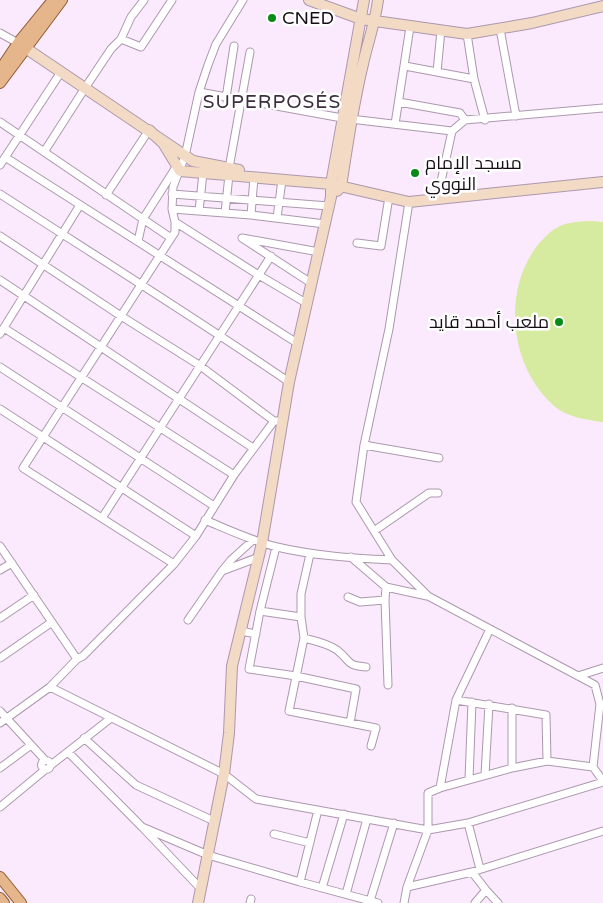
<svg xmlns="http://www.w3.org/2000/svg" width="603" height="903" font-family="'Varela Round',Cairo,sans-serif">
<rect width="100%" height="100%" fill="#fbeafd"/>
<path fill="#d7eba0" d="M592,221L603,222V422H601C584,419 565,417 552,404C512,367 503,299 532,253C539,242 549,231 562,225C571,222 582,221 592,221Z"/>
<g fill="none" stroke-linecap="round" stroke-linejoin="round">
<g stroke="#ac98ae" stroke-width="9">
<path id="street" d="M500,29L516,116
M0,33L18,43
M121,39L141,47L172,0
M405,66L474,79L467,34
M437,72L441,30
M474,79L485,120
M199,92L342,118L452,131L465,120L603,108
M226,98L234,46
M399,102L460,113L465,120
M0,122L171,238
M395,124L410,27
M44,152L85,88L111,49L121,39L131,17L144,0
M5,157L297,343
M0,165L61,72
M229,168L250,52
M0,194C96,256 194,317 289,382
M172,194L329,206
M106,195L149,130
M437,200L452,131
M409,202L389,329L364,445L356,502L392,560L428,596L595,685L600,704L593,767L603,781
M172,209L173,187L185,156L199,92L208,65L216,44L243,0
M199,211L203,173
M225,213L229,175
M251,215L254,177
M277,218L282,180
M175,222L257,274L306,303
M0,236L121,316L199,365L274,421
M138,241L143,219L178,164
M357,243L381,246L389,197
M0,280L253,448
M311,283L242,238L319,252
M4,328L234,475
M0,334L80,205
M0,367L214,506
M0,409L196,536
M364,445L439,458
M102,518L271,256
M205,520C229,530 252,541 277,547C315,556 353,558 392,560
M374,531L429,493H438
M0,546L77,659
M276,547L260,611L249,669L296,676L356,689L350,723
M310,554L301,594V617L304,638L289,711L376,728L371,746
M351,557L386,587L427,596
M174,564L23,468L175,232V222L172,209L251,215L325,224
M0,570L12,563
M222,571L259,557
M386,587L385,600L388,685
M348,597L360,602L385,600
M260,611L301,617
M0,618L34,595
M188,620L222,571L231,560L253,540
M241,631L256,634
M304,638C315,641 327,643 337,650C352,662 345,665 366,667
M0,658L52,622
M578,676L603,668
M50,687L224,774L256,799L428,830L468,823L603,782
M456,700L546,715L547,761
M0,711L45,760
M0,723L50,687L77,659L83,656L174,564L196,536L234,475L274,421H283
M84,738L136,785L214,821
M68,752L142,827L208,855L300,882L378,903
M41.5 765a4.5 4.5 0 1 1 9 0a4.5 4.5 0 1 1-9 0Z
M51,765L111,718
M0,768L31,745
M512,768V708
M485,775L489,704
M469,779L472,702
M440,788L512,768L547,761L593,767
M0,807L46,769
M468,823L480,869
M144,829L201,889
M274,834L310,843
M472,872L486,890L498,903
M300,882L318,810
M407,887L472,872L603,831
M322,888L344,814
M346,894L367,819
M370,901L394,823
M250,903L251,899
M404,903L407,887L428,830V793L440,788L456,700L490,629
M475,903L486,890"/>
</g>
<g stroke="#ac98ae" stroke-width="12">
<path id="secondary" d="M309,0L361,19L467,34L532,23L603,6
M21,45L193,161L239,170
M149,130L163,143L180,171L331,184L409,202L603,182
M337,191L341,187C347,146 353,105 363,64C368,41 375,24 378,0
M198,903L224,774L229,733L232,666L262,543L289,382L331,197V184L364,0"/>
</g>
<g stroke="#905b30" stroke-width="12">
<path id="primary" d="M0,70L18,43L53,0
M0,83L62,0
M0,877L21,903
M0,898L4,903"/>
</g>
<use href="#street" stroke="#fff" stroke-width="7"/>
<use href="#secondary" stroke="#f2dac5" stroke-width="10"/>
<use href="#primary" stroke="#e5b58c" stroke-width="10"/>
</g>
<g fill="#098b16" stroke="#fefefe" stroke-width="2">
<circle cx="272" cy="18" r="5"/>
<circle cx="415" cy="173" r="5"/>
<circle cx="559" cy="322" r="5"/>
</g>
<g text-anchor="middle" stroke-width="5" stroke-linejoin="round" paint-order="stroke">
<g font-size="18" fill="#150e15" stroke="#fefefe" text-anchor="start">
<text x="282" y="24">CNED</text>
<text x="425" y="169">مسجد الإمام<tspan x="425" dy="21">النووي</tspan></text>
<text x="549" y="328" text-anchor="end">ملعب أحمد قايد</text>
</g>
<g font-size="19" letter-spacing="1" fill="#3c2d3f" stroke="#fefefe">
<text x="272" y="108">SUPERPOSÉS</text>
</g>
</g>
</svg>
